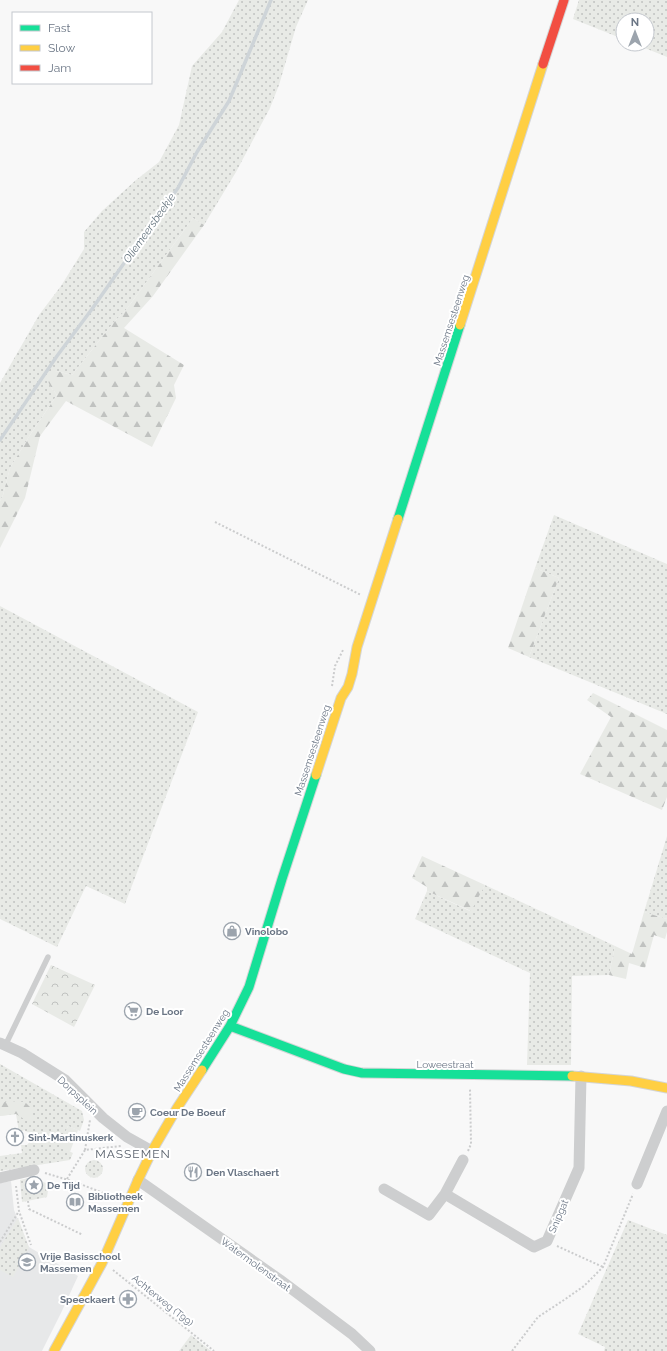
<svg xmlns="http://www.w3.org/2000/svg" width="667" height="1351" font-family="Raleway,sans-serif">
<defs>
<pattern id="grass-dots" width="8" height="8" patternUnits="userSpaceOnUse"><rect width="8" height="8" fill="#e8eae6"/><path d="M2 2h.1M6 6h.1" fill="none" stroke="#c0c2c0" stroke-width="1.8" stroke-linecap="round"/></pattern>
<pattern id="forest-firs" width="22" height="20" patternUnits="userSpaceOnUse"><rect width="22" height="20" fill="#e8eae6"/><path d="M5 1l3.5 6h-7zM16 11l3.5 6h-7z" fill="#c0c2c0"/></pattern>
<pattern id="park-crowns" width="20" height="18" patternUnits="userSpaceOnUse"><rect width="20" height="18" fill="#e8eae6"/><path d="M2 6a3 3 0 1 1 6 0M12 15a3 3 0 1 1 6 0" fill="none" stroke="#c0c2c0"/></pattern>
</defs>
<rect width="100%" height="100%" fill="#f8f8f8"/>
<path fill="#e7e8e9" d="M11,1181L14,1210L29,1247L78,1276L61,1313L42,1351H0V1183Z"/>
<path fill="url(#grass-dots)" d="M239,0H308L296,27L279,85L270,108L236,172L204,225L193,218L126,310L114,322L72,375L56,371L50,386L57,395L30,435L10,468L3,495L0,501V383L39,315L61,286L84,249V232L102,211L136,180L159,162L179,125L192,66L222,32Z
M579,0H667V57L635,44H647V20H623V39L573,19Z
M554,515L667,564V714L529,657L559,578L535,568Z
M0,606L198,712L125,904L86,886L57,947L0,919Z
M667,836V919L644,912Z
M485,885L615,946L609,975L572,976L571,1065H527L530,973L415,919L427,891L470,911Z
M0,1064L82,1111L84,1120L80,1131L68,1126L60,1147L73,1153L70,1160L0,1171V1156L22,1153L21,1145H27L31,1140L30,1133L25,1131V1130L19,1132L16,1114L0,1116Z
M85 1169a9 9 0 1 1 18 0a9 9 0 1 1-18 0Z
M30,1178L49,1184L47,1197L22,1202L20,1180Z
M18,1218L29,1248L13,1277L0,1270V1247Z
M628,1220L667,1235V1351H604L605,1347L578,1334Z
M191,1335L211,1351H179Z"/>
<path fill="url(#forest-firs)" d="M193,218L204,225L153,296L124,328L184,365L174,385L176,398L152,447L66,401L40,436L25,498L0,548V501L3,495L10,468L30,435L57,395L50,386L46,376L56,371L72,375L114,322L126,310Z
M535,568L559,578L529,657L508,648Z
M593,693L667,730V797L662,810L580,774L611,717L587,700Z
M422,856L485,885L471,911L427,891V887L412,878Z
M644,912L667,919V932L665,939L654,935L645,968L629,963L626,979L609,975L615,946L632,954Z
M7,1101L25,1102L31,1108L32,1120L29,1122L16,1114L0,1116V1104Z"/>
<path fill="url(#park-crowns)" d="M51,965L95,985L74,1027L32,1004Z"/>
<path fill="#e8eae6" d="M68,1126L78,1130L70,1152L59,1147Z"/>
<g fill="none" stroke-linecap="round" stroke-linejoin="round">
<path stroke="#ced4d8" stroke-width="3.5" d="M0,440L57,356L92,309L143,236L178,188L197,152L229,101L271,0"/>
<g stroke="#d4d5d6" stroke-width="11">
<path id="fast" d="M398,519L460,325
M230,1026L344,1069L362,1073L572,1076
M202,1070L230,1026L249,987L282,879L316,775"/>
</g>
<g stroke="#d4d5d6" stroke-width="11">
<path id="slow" d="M460,325L543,64
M316,775L341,698L348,687L352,674L357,647L398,519
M572,1076L631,1081L667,1088
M54,1351L102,1263L138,1180L152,1151L177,1108L202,1070"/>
</g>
<g stroke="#d4d5d6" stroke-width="11">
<path id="jam" d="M543,64L564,0"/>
</g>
<path stroke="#cbcccd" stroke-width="2" stroke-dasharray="2 2" stroke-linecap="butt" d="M215,522L361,595
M332,686L335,666L343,650
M85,1150L90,1120
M468,1151L471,1144L470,1088
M45,1173L75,1182L116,1198
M67,1179L85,1150L121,1146
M16,1186L19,1211L31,1245
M28,1201L29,1209L83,1235
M0,1242L19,1211
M557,1246L603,1267
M113,1270L214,1351
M512,1351L538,1317L564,1300L584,1286L603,1267L633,1194"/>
<path stroke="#cdcecf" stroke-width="5.5" d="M5,1046L48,957"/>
<path stroke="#cdcecf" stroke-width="11" d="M0,1043L22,1053L65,1080L103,1118L127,1137L152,1151
M0,1178L34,1170
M138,1180L280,1280L352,1334L370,1351
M637,1184L667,1111
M384,1189L429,1215L445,1194L463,1160
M445,1194L534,1247L547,1241L579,1168L581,1076"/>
<use href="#fast" stroke="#16e098" stroke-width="9"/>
<use href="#slow" stroke="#ffcf43" stroke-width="9"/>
<use href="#jam" stroke="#f24e42" stroke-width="9"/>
</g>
<defs>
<g id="shop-ring" transform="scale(0.9)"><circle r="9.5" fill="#fff" stroke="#9ca4ad" stroke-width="1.5"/><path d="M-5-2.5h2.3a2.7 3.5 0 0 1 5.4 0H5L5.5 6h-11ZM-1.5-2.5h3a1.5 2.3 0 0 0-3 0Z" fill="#9ca4ad"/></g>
<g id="supermarket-ring" transform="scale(0.9)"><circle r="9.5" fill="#fff" stroke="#9ca4ad" stroke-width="1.5"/><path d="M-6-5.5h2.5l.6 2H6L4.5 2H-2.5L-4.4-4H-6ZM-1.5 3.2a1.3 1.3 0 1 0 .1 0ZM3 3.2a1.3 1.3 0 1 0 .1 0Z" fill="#9ca4ad"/></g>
<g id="cafe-ring" transform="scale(0.9)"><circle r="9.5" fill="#fff" stroke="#9ca4ad" stroke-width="1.5"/><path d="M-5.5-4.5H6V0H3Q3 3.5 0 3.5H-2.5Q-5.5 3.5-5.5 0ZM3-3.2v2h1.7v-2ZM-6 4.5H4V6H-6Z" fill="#9ca4ad"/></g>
<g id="church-ring" transform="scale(0.9)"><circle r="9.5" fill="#fff" stroke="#9ca4ad" stroke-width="1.5"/><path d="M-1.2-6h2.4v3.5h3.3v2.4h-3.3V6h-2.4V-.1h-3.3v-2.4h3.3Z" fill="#9ca4ad"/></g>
<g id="restaurant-ring" transform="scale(0.9)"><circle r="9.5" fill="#fff" stroke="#9ca4ad" stroke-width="1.5"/><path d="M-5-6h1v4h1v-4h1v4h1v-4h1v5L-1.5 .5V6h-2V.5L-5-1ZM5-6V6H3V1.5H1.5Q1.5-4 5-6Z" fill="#9ca4ad"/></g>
<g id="sight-ring" transform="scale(0.9)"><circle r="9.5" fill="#fff" stroke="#9ca4ad" stroke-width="1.5"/><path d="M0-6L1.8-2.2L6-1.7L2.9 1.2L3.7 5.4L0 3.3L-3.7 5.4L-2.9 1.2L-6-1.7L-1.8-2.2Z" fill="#9ca4ad"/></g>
<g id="library-ring" transform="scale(0.9)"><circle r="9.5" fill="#fff" stroke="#9ca4ad" stroke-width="1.5"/><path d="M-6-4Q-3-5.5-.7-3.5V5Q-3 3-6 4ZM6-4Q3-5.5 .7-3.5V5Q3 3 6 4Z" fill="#9ca4ad"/></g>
<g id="school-ring" transform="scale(0.9)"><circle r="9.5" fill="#fff" stroke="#9ca4ad" stroke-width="1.5"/><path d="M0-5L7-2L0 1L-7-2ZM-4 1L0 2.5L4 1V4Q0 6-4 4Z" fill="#9ca4ad"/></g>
<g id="pharmacy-ring" transform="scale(0.9)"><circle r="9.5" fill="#fff" stroke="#9ca4ad" stroke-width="1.5"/><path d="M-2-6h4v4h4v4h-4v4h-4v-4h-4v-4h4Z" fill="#9ca4ad"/></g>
</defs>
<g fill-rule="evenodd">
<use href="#shop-ring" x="232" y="931"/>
<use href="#supermarket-ring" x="133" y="1011"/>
<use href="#cafe-ring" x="137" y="1112"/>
<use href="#church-ring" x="15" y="1137"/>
<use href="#restaurant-ring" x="193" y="1172"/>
<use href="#sight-ring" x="34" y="1185"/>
<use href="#library-ring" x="75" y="1202"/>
<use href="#school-ring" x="27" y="1262"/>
<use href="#pharmacy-ring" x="128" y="1299"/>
</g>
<g text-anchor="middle" stroke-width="4" stroke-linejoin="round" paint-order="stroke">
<g font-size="10" fill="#6b7685" stroke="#fff">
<text transform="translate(451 320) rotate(-72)" y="4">Massemsesteenweg</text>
<text transform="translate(312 750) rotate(-72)" y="4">Massemsesteenweg</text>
<text transform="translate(201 1050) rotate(-58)" y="4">Massemsesteenweg</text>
<text x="445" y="1068">Loweestraat</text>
<text transform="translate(78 1095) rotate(43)" y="4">Dorpsplein</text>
<text transform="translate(558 1216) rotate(-67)" y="4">Snipgat</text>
<text transform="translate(256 1264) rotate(36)" y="4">Watermolenstraat</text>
<text transform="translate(163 1300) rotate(39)" y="4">Achterweg (T99)</text>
</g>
<g font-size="10" font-weight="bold" fill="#6b7685" stroke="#fff" text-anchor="start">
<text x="245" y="935">Vinolobo</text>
<text x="146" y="1015">De Loor</text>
<text x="150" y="1116">Coeur De Boeuf</text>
<text x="28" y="1141">Sint-Martinuskerk</text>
<text x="206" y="1176">Den Vlaschaert</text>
<text x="47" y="1189">De Tijd</text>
<text x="88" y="1200">Bibliotheek<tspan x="88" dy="12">Massemen</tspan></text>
<text x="40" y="1260">Vrije Basisschool<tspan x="40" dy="12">Massemen</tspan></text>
<text x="115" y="1303" text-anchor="end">Speeckaert</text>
</g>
<g font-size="11" font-style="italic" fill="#677680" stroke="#fff">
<text transform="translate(149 228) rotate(-55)" y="4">Oliemeersbeekje</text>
</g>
<g font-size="12" letter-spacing="1" fill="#58606b" stroke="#fff">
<text x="133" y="1158">MASSEMEN</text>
</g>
</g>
<rect x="12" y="12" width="140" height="72" fill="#ffffff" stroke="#c4c8ce"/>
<rect x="20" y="25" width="20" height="6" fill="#16e098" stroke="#c4c8ce"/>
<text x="48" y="32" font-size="12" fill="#6b7685">Fast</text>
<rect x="20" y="45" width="20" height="6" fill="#ffcf43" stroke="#c4c8ce"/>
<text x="48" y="52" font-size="12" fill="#6b7685">Slow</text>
<rect x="20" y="65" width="20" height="6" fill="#f24e42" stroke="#c4c8ce"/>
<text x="48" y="72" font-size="12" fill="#6b7685">Jam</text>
<g transform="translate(635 32)"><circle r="19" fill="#ffffff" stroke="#c4c8ce"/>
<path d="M0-3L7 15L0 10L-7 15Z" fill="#9ca4ad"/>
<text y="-6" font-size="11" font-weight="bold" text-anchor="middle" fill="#6b7685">N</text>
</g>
</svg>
